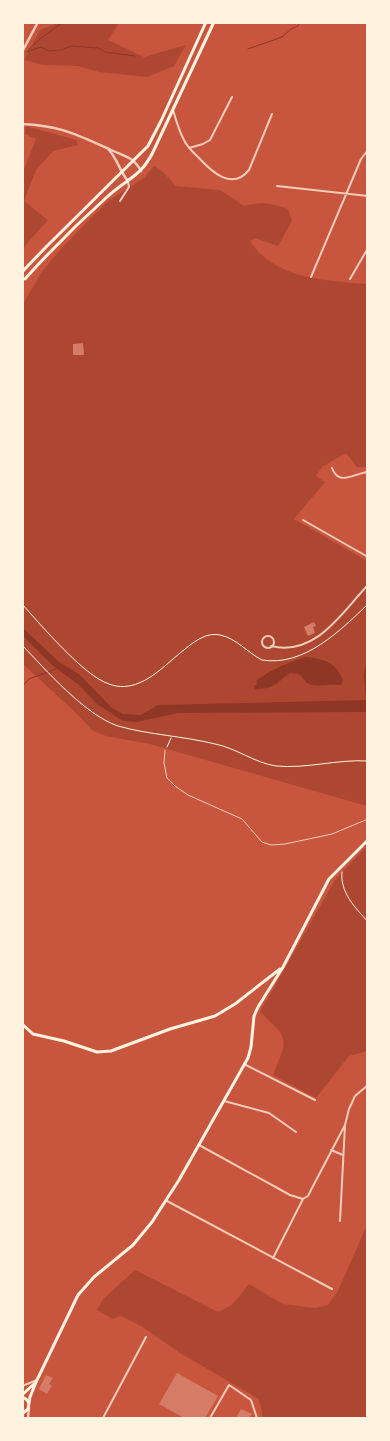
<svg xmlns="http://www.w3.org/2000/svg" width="390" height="1441" font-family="Roboto,sans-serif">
<rect width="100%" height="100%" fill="#c8553d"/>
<path fill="#ae4732" d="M58,23H119L108,40L144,57L186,45L174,66L147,77L99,72L78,66L43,65L24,60L40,30Z
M26,126L76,140L78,145L53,151L36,170L24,201L48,220L23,248V172L36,139L25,134Z
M154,166L163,172L176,186L220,190L244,206C261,201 272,203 288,209L292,221L278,246L255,238L250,241C274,279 327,281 367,284L368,459L366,467H357L346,453L323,466L316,476L325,482L294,519L367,561V806L150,744L106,736L93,731L76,713L23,664V304L41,273L58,252L107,202L145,177Z
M367,846V1051L349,1056L316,1098L273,1075C288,1037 290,1040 260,1012L335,880Z
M367,1214V1418H263L259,1399L180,1353L141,1326L121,1316L113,1319L97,1310L103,1299L135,1270L218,1312L232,1305L249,1284L283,1304L315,1308L328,1305L338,1291L367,1225Z"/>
<path fill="#8f3625" d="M22,627L59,662L80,675L112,708L123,714L141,715L158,705L366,700L364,675L367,659V712L178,713L137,722L123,721L97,704L79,685L52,665L23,636Z
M306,657C324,659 336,662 343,680L341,685C332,684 313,688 307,683C304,680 303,677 298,674L290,673C275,684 275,689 255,689L254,686L257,684L256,681C271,669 288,663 306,657Z"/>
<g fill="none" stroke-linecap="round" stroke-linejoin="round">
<path stroke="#8f3625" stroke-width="1" d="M248,49L282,37L291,29L298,26L300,22
M28,50L40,39L63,22
M26,52L41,47L49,51L61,50L71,46L98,48L105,52L135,56
M22,687L29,679L56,669"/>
</g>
<path fill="#d67c66" d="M83,343L84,355H73V344Z
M314,622L316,626L313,627L315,633L308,636L304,627Z
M177,1373L218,1396L205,1418H184L159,1404Z
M46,1375L53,1378L49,1384L52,1385L47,1394L39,1389Z
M241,1409L252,1414L249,1418H236Z"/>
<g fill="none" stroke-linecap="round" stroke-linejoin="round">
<path stroke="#fff3e0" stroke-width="1" d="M22,604C41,625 84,676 109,684C119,688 130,687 139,683C155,677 172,659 185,649C195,641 207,632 220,635C236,638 248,653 262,660C304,667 341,630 368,604
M22,645C46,670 85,715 118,726C150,735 183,736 215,744C236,748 255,763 276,766C307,769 337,759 368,761
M167,747L171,738
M342,872C340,893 355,907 368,922"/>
<path stroke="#f1ccb7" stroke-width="1" d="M165,750L164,763L167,778L175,786L188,795L242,819L262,842L271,845L285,844L332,834L368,819"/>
<path stroke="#f1ccb7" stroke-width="2" d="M173,110C176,120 179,131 184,140C187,147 194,153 199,158C212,172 232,191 249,170L272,114
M189,148L203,144L210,140L232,97
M277,186L368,196
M120,201L129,187L128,182
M311,277L361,159L368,150
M350,279L368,248
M332,468C339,487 354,473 368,472
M303,520L368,557
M262 642a6 6 0 1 1 12 0a6 6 0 1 1-12 0Z
M271,646C316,657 342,612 368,585
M244,1064L315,1100
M224,1101L269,1113L296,1132
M199,1145L290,1195L303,1199L308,1196L311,1190L345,1125
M331,1150L343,1155
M167,1201L332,1289
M340,1221L345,1125L349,1109L355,1096L368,1085
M273,1258L303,1199
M22,1386L37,1380
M103,1418L146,1337
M210,1418L229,1385L251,1400L257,1418"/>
<path stroke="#f1ccb7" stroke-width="2.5" d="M22,52L38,22
M22,124C61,126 75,134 109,149C123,156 133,156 141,171
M109,150C118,160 120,172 128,181
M28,1418L29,1408"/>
<path stroke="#fff3e0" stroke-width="3" d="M22,1024L33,1034L64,1041L97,1052L111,1051L170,1029L215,1016L235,1004L280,969
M22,1395L35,1383
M22,1397L26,1399L29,1403
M22,1414L28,1409L30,1397L37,1380L78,1295L94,1277L133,1245L152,1222L179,1180L248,1058L251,1047L254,1016L258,1007L283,967L329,879L368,840"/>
<path stroke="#fff3e0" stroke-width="3" d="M22,272L46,247L148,146L161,121L206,22
M25,279C51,250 78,223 107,197C125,180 141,177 153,152L214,22"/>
</g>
<rect width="390" height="1441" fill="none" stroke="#fff3e0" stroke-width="48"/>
</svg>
